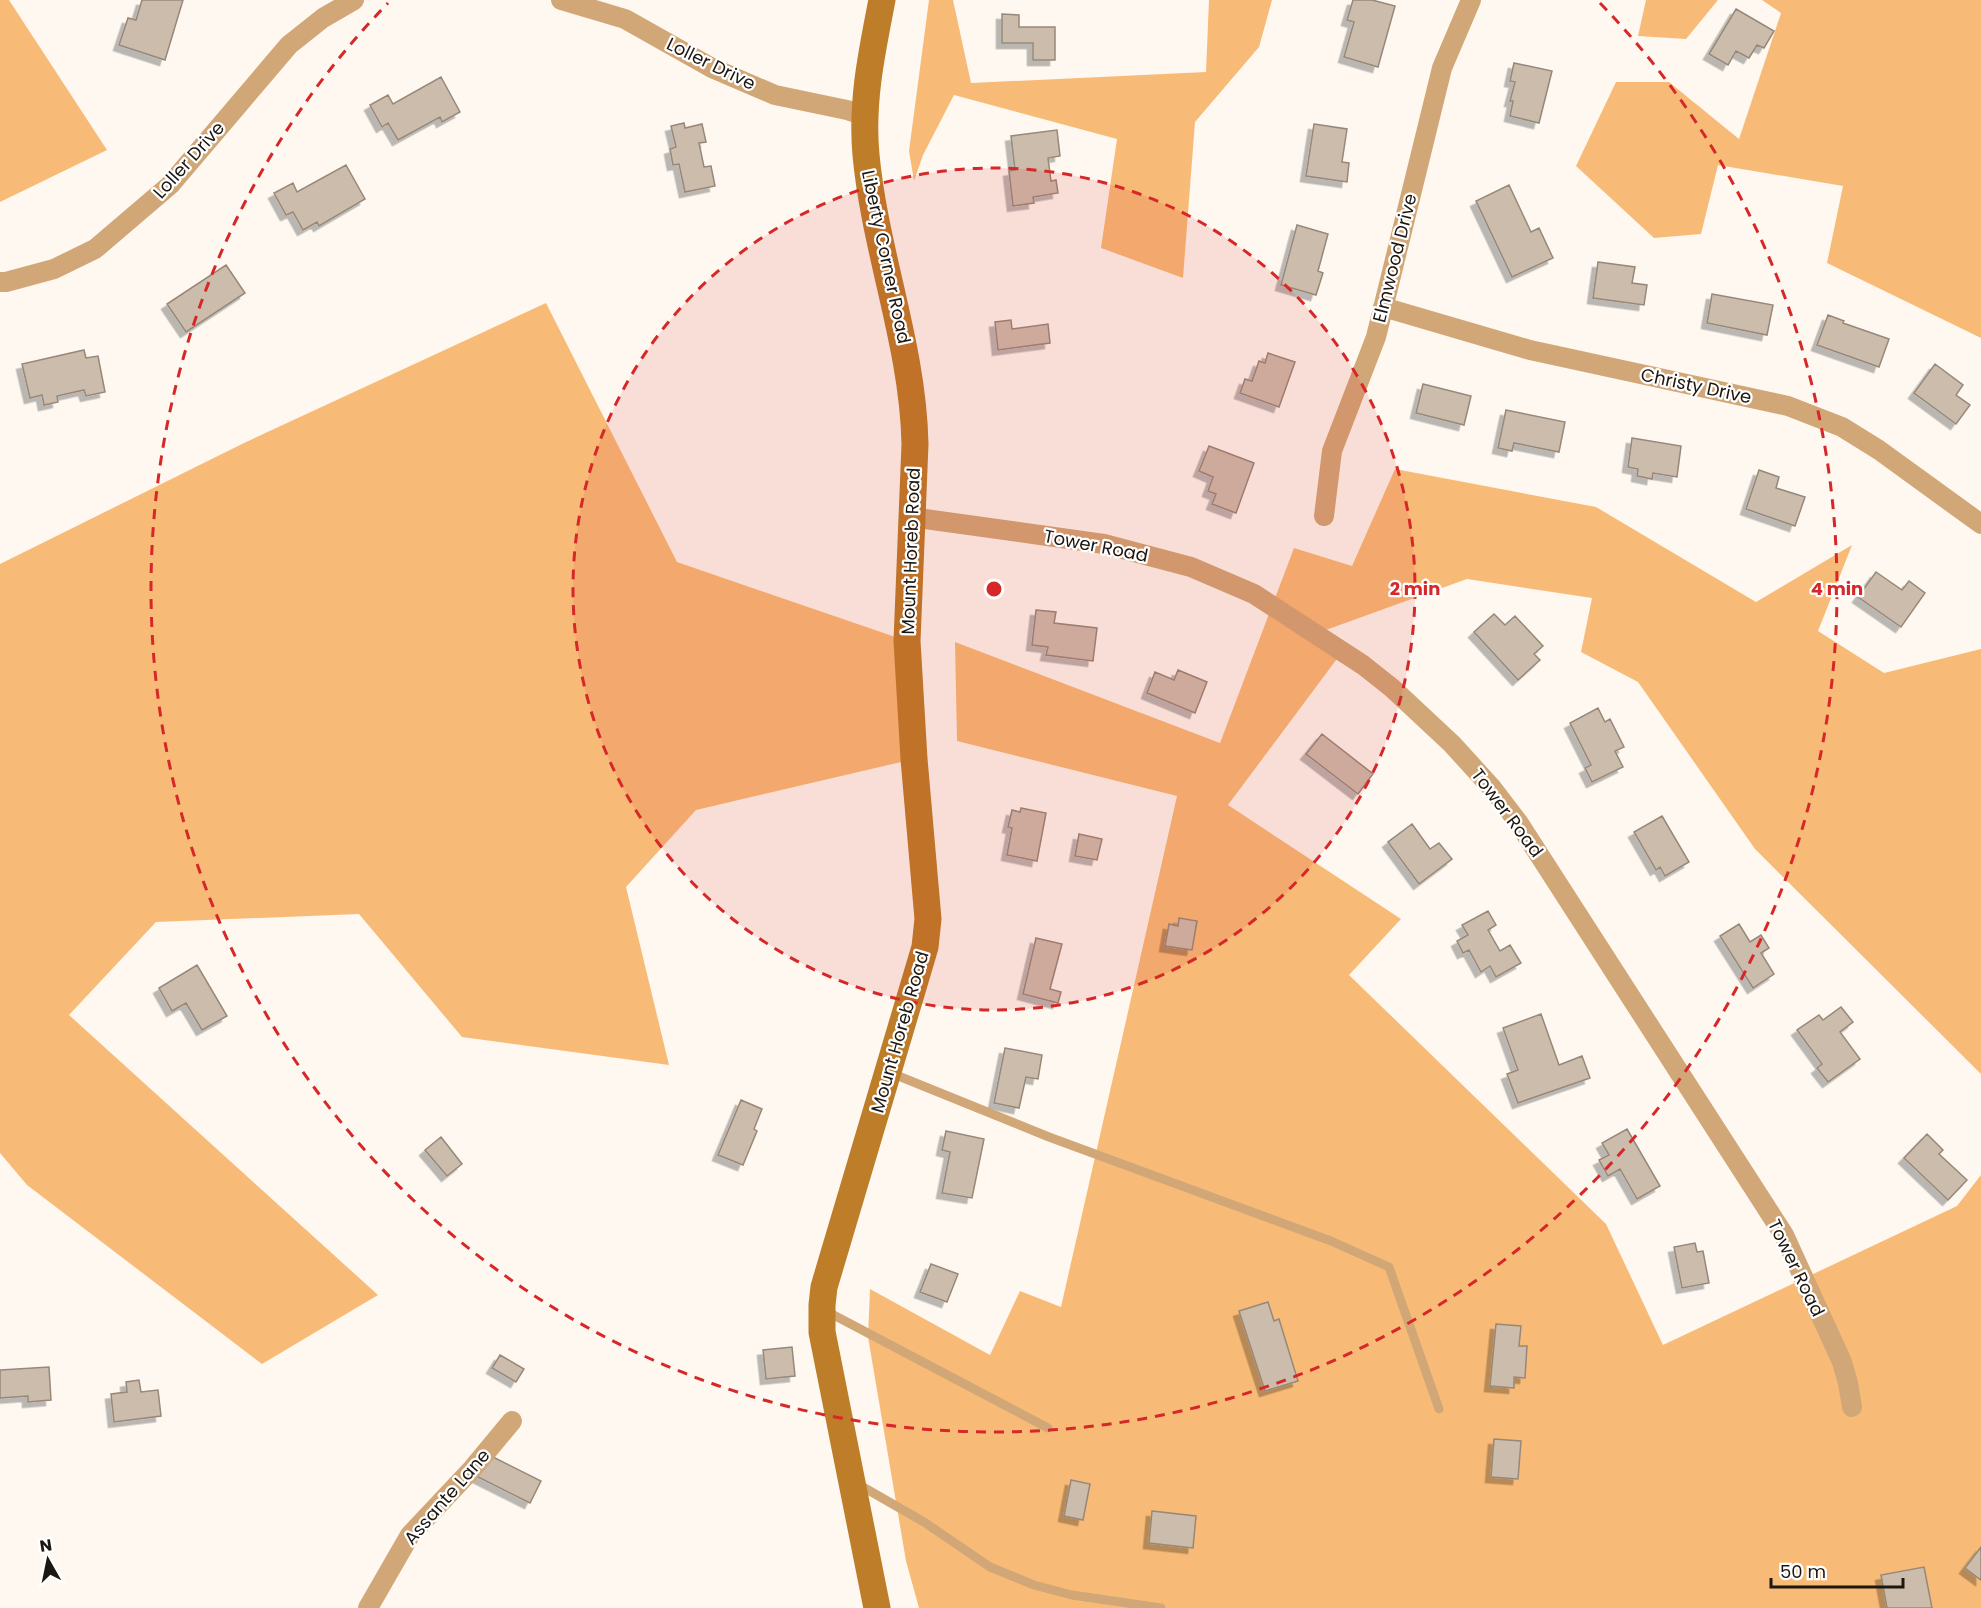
<svg xmlns="http://www.w3.org/2000/svg" width="1981" height="1608" font-family="Poppins,sans-serif">
<defs>
<filter id="shadow"><feDropShadow dx="-5.5" dy="5.5" stdDeviation="0" flood-color="#0004"/></filter>
</defs>
<rect width="100%" height="100%" fill="#fef8f1"/>
<path fill="#f8bb77" d="M0,0H9L107,150L0,202Z
M929,0H953L971,83L1206,72L1209,0H1272L1259,47L1195,122L1183,278L1101,248L1117,139L954,95L923,155L914,181L909,151Z
M1646,0H1718L1686,39L1638,36Z
M1762,0H1981V338L1827,263L1843,186L1718,165L1701,234L1654,238L1576,166L1616,82H1669L1739,139L1781,13Z
M546,303L677,562L907,641L914,759L696,810L626,887L669,1065L462,1037L359,914L156,922L69,1015L378,1295L262,1364L27,1185L0,1153V564L244,443Z
M1395,469L1596,507L1756,602L1852,545L1818,631L1884,673L1981,649V1074L1755,849L1638,682L1581,652L1592,598L1467,579L1323,631L1345,648L1228,805L1401,919L1349,975L1606,1224L1663,1345L1957,1206L1981,1175V1608H919L906,1561L868,1337L870,1289L990,1355L1020,1291L1061,1307L1177,796L957,741L955,642L1220,743L1294,548L1352,566Z"/>
<path fill="#ccbcab" stroke="#978879" stroke-width="1.5" filter="url(#shadow)" d="M142,0H183L165,60L119,45L128,18L136,20Z
M1353,0H1372L1395,6L1378,67L1344,57L1354,22L1347,20Z
M1736,9L1774,31L1764,48L1757,45L1749,58L1736,51L1728,65L1709,54Z
M1002,14L1019,15V27H1055V60H1033V43H1002Z
M1514,63L1552,71L1539,123L1510,116L1513,101H1510L1515,82L1510,81Z
M441,77L460,112L442,122L440,117L398,140L388,123L382,127L370,105L388,95L393,104Z
M684,123L685,128L702,124L706,142L699,143L704,167L711,166L715,186L685,192L679,164L673,165L670,149L676,147L671,126Z
M1314,124L1347,129L1342,162L1349,163L1347,182L1306,176Z
M1057,130L1060,156L1048,158L1051,181L1056,180L1058,193L1033,197L1034,203L1013,206L1009,171L1015,170L1011,136Z
M346,165L365,199L319,226L317,222L303,230L293,212L286,215L274,193L293,183L297,192Z
M1509,185L1531,232L1539,228L1553,258L1512,277L1476,201Z
M1297,225L1328,234L1318,271L1323,273L1316,295L1281,285Z
M1598,262L1635,267L1632,283L1647,285L1644,305L1593,298Z
M226,265L245,293L186,332L167,304Z
M1712,294L1773,305L1767,335L1707,323Z
M1828,315L1844,321L1843,323L1889,339L1879,367L1817,345Z
M1011,320L1012,329L1048,324L1050,343L998,350L995,322Z
M84,350L86,358L98,356L105,392L86,396L84,390L57,396L58,402L44,405L42,395L30,398L22,364Z
M1268,353L1295,362L1279,407L1240,393L1245,379L1252,381L1259,361L1265,363Z
M1935,364L1963,385L1956,395L1970,405L1956,424L1914,393Z
M1423,384L1471,396L1464,425L1416,413Z
M1506,410L1565,422L1559,452L1514,443L1512,451L1498,448Z
M1632,438L1681,446L1677,477L1653,473L1652,479L1637,476L1638,469L1628,467Z
M1209,446L1254,463L1236,513L1212,504L1216,494L1208,491L1213,477L1199,471Z
M1759,470L1779,477L1776,488L1805,497L1795,526L1746,509Z
M1876,572L1902,590L1909,581L1925,593L1901,627L1858,597Z
M1036,610L1056,612L1054,623L1097,628L1093,661L1046,655L1048,647L1032,645Z
M1494,614L1505,625L1515,616L1543,646L1534,654L1540,660L1518,680L1474,632Z
M1178,670L1207,682L1195,713L1147,693L1155,672L1174,680Z
M1598,708L1605,722L1610,719L1624,747L1615,751L1623,767L1592,782L1585,768L1591,765L1570,723Z
M1322,734L1373,774L1358,794L1306,754Z
M1021,808L1046,813L1037,861L1007,855L1012,828L1008,827L1012,810L1020,812Z
M1662,816L1689,862L1665,876L1660,867L1656,870L1634,832Z
M1412,824L1430,849L1439,843L1452,859L1419,884L1388,842Z
M1079,834L1102,839L1097,860L1075,856Z
M1488,911L1496,925L1488,930L1500,951L1510,945L1521,963L1496,977L1490,966L1481,972L1469,950L1463,953L1457,941L1468,935L1462,925Z
M1179,918L1197,921L1192,950L1165,946L1169,924L1178,926Z
M1739,924L1750,942L1761,935L1769,948L1761,953L1774,974L1753,988L1720,936Z
M1036,938L1062,944L1050,989L1061,992L1058,1003L1023,994Z
M197,965L227,1016L202,1030L186,1003L172,1011L159,988Z
M1841,1007L1853,1022L1840,1032L1860,1059L1828,1082L1817,1068L1822,1064L1797,1030L1819,1015L1823,1020Z
M1541,1014L1559,1065L1582,1056L1590,1078L1518,1103L1507,1074L1518,1070L1503,1028Z
M1005,1048L1042,1055L1038,1079L1026,1077L1019,1108L994,1103Z
M741,1100L762,1109L754,1129L757,1131L743,1165L718,1155Z
M1627,1129L1660,1186L1637,1199L1620,1169L1608,1176L1599,1160L1609,1155L1602,1143Z
M946,1131L984,1139L972,1198L942,1193L950,1152L942,1150Z
M1927,1134L1943,1150L1939,1154L1967,1180L1948,1200L1904,1158Z
M441,1137L462,1164L447,1176L425,1150Z
M1695,1243L1697,1252L1703,1251L1709,1283L1682,1288L1674,1247Z
M931,1264L958,1274L947,1302L920,1292Z
M1268,1302L1274,1321L1279,1319L1298,1381L1265,1391L1239,1311Z
M1496,1324L1521,1326L1519,1346H1527L1525,1378L1514,1377V1388L1490,1386Z
M792,1347L795,1376L766,1379L763,1350Z
M500,1355L524,1369L516,1382L492,1368Z
M49,1367L51,1400L28,1402V1396L0,1398V1370Z
M139,1380L141,1392L158,1390L161,1416L114,1422L111,1394L127,1392L126,1382Z
M1494,1439L1521,1441L1518,1479L1491,1477Z
M489,1455L541,1481L530,1503L478,1477Z
M1071,1480L1090,1484L1083,1520L1064,1516Z
M1152,1511L1196,1516L1193,1548L1149,1543Z
M1981,1547V1580L1965,1568Z
M1924,1567L1932,1608H1887L1881,1575Z"/>
<g fill="none" stroke-linecap="round" stroke-linejoin="round">
<path stroke="#d2a777" stroke-width="9" d="M891,1073L1049,1137L1331,1241L1389,1267L1439,1409
M826,1311L1048,1428
M856,1483L924,1522L990,1567L1034,1585L1072,1595L1161,1608"/>
<path stroke="#d2a777" stroke-width="20" d="M561,0L625,19L712,68L775,95L847,110L865,116
M0,282H6L54,269L95,249L170,185L289,45L323,18L354,0
M1383,307L1530,350L1788,406L1842,427L1879,450L1981,524
M1324,516L1332,451L1376,337L1442,68L1471,0
M911,517L1104,544L1191,567L1254,594L1363,665L1392,688L1452,744L1492,788L1518,822L1784,1235L1842,1362L1848,1383L1852,1407
M368,1608L410,1535L473,1468L512,1421"/>
<path stroke="#bd7d29" stroke-width="27" d="M877,1608L822,1332V1305L824,1287L925,947L928,919L914,759L907,641L915,444C913,345 875,252 866,155C861,102 872,51 882,0"/>
</g>
<circle cx="994" cy="589" r="421" fill="#d62828" fill-opacity=".12"/>
<g fill="none" stroke="#d62828" stroke-width="3" stroke-dasharray="10 8">
<circle cx="994" cy="589" r="421"/>
<path d="M1600 3A843 843 0 1 1 388 3"/>
</g>
<g text-anchor="middle" stroke-width="4.5" stroke-linejoin="round" paint-order="stroke">
<g font-size="18" fill="#1c1711" stroke="#fff">
<text transform="translate(711 64) rotate(26)" y="6">Loller Drive</text>
<text transform="translate(189 160) rotate(-48)" y="6">Loller Drive</text>
<text transform="translate(886 257) rotate(78)" y="6">Liberty Corner Road</text>
<text transform="translate(1395 258) rotate(-76)" y="6">Elmwood Drive</text>
<text transform="translate(1696 386) rotate(12)" y="6">Christy Drive</text>
<text transform="translate(1096 546) rotate(11)" y="6">Tower Road</text>
<text transform="translate(911 551) rotate(-88)" y="6">Mount Horeb Road</text>
<text transform="translate(1507 813) rotate(53)" y="6">Tower Road</text>
<text transform="translate(900 1032) rotate(-74)" y="6">Mount Horeb Road</text>
<text transform="translate(1796 1268) rotate(64)" y="6">Tower Road</text>
<text transform="translate(447 1497) rotate(-49)" y="6">Assante Lane</text>
</g>
</g>
<circle cx="994" cy="589" r="9" fill="#d62828" stroke="#fff" stroke-width="3"/>
<g font-size="18" text-anchor="middle" font-weight="bold" fill="#d62828" stroke="#fff" stroke-width="4.5" stroke-linejoin="round" paint-order="stroke">
<text x="1415" y="595">2 min</text>
<text x="1837" y="595">4 min</text>
</g>
<g transform="translate(48 1560) rotate(351)" stroke="#ffffff" stroke-width="4.5" paint-order="stroke">
<path d="M0-4.5L10 22L0 15L-10 22Z" fill="#1c1711"/>
<text y="-9" font-size="16" font-weight="bold" text-anchor="middle" fill="#1c1711">N</text>
</g>
<path d="M1771 1578v9h132v-9" fill="none" stroke="#1c1711" stroke-width="3"/>
<text x="1780" y="1578" font-size="18" fill="#1c1711" stroke="#ffffff" stroke-width="4.5" paint-order="stroke">50 m</text>
</svg>
